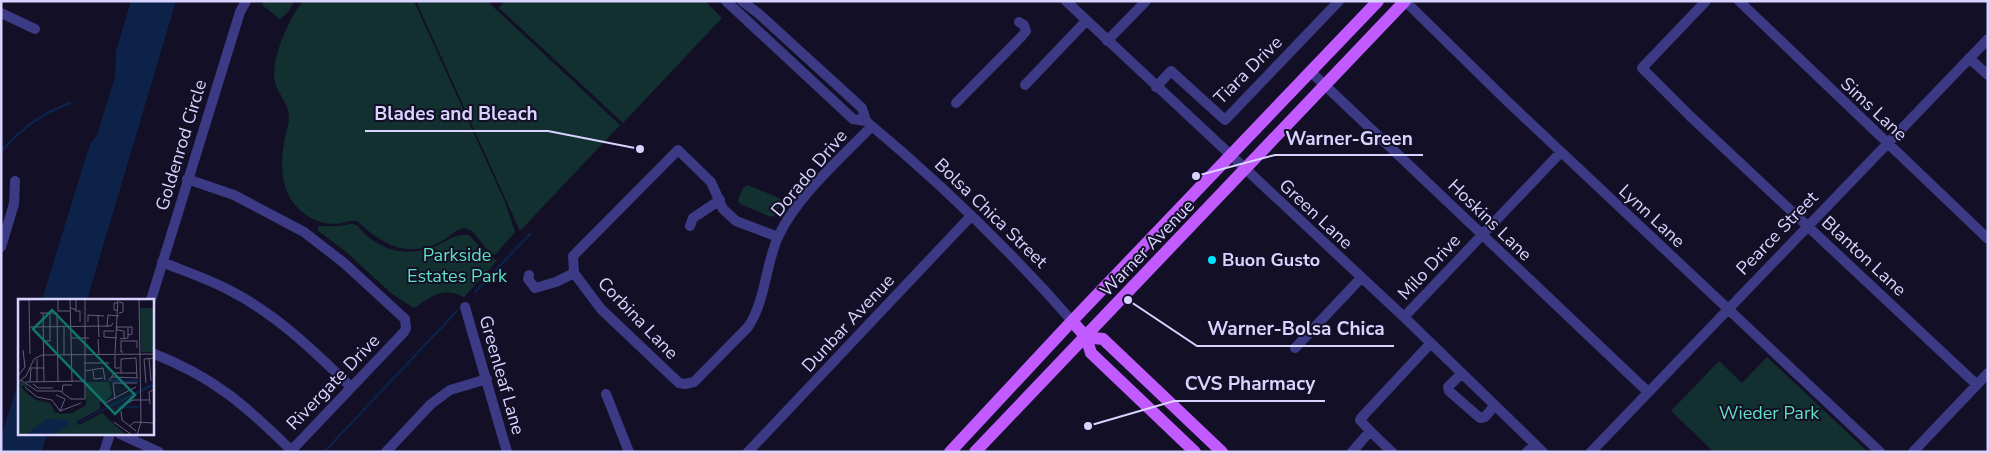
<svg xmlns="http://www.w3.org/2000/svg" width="1989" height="453" font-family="'Nunito Sans',sans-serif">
<rect width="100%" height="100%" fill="#130f26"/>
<path fill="#12302f" d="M264,1H295L288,12L280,19L262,5Z
M303,1H414L505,202L515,232L495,255C482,249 478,232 467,229C460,226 453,234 447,238C411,260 385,247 357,221C352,220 347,222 342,223C327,226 312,221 300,210C281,193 280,167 284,143C285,135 289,125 289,117C289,104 278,94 275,82C270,60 289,18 303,1Z
M416,1H487L620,125L520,231Z
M505,1H705L722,18L623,123L499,8Z
M748,185L779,198L781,202L776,215L771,217L740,204L738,200L743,188Z
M351,224L357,225C375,249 404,258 433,247C446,242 455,233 469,235L484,251L497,261L464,297C443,286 431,297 414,308L392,294L345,251L317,230L319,226H339Z
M1767,357L1868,452H1714L1671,411L1719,361L1742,383Z"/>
<path fill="#0c2248" d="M131,1H176L87,300H42L87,153L91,143L97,135L115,77L116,51Z
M19,379V434H47L42,452H1V437Z"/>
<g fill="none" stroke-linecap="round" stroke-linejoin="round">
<path stroke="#0c2248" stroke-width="2.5" d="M1,151C24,127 39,115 70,103
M475,292L530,234
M324,452L457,311"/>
<path stroke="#3d3a85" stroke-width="10" d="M726,1L853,119L866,121C939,182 1009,249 1072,321
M742,1L759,14L862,108L866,121
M1066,1L1404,317L1543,452
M1405,1L1507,101L1880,452
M1706,1L1642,68L1690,116L1977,385
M1739,1L1988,239
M1,13L35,29
M1107,41L1146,1
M1969,58L1988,75
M1311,72L1648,392
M1025,85L1086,21
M1156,87L1171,71L1225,120L1339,1
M956,103L1022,36L1026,31L1024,25L1019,22
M187,179L234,195L304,232L344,263L405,319L406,328L404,332L290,452
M690,226L693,218L720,200
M1,247L14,204L15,181
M162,262C184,271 208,279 229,290C276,314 313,350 351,387
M574,273L601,309L679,383L685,384L694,382L748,327C766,300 765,266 778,237C796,197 842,157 872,126
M574,273L573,256L678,150L711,182L723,209L736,221L778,237
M529,275L528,279L535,288L556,282L574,273
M151,300L240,12L246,1
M465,307L507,452
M1404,317L1561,152
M1295,348L1361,278
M152,353C214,377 245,405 291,450
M1461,374L1448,387L1449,391L1480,418L1485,417L1495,405
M606,394L629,452
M1370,431L1392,452
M120,434L159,452
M104,452L110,434
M386,452L431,404L450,390L487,379
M748,452L971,216
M1352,452L1370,431L1360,420L1362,417L1430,344
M1527,452L1535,444
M1591,452L1988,39
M1913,452L1988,373"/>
<path stroke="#c25bff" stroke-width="12" d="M1072,321L1086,337L1091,353L1195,452
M1086,337L1103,339L1222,452
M950,452L1072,321L1378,1
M975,452L1405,1"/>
</g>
<circle fill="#00e5ff" stroke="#130f26" stroke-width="2" cx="1212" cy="260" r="5"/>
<g text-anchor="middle" stroke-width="4" stroke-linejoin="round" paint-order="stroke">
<g font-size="18" fill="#d9d4ff" stroke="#130f26">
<text transform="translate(1248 70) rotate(-45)" y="6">Tiara Drive</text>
<text transform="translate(1874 109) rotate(43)" y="6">Sims Lane</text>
<text transform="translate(181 145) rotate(-73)" y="6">Goldenrod Circle</text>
<text transform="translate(809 173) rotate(-50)" y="6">Dorado Drive</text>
<text transform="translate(991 213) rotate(44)" y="6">Bolsa Chica Street</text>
<text transform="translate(1316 214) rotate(43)" y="6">Green Lane</text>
<text transform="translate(1652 216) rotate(43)" y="6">Lynn Lane</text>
<text transform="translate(1490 220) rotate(44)" y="6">Hoskins Lane</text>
<text transform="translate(1777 233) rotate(-46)" y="6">Pearce Street</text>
<text transform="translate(1147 248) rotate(-46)" y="6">Warner Avenue</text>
<text transform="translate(1864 256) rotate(43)" y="6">Blanton Lane</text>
<text transform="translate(1429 267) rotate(-47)" y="6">Milo Drive</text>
<text transform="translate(638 318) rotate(46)" y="6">Corbina Lane</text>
<text transform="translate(848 323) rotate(-47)" y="6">Dunbar Avenue</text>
<text transform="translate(502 375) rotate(74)" y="6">Greenleaf Lane</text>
<text transform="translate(333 382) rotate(-46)" y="6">Rivergate Drive</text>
</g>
<g font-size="18" fill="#5fe0c0" stroke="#130f26">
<text x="457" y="261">Parkside<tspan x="457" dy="21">Estates Park</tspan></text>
<text x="1769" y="419">Wieder Park</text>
</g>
<g font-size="18" font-weight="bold" fill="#d9d4ff" stroke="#130f26" text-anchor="start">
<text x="1222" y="266">Buon Gusto</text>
</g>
</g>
<g transform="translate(18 299)">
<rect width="136" height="136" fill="#130f26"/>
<path d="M136,0V53H123L122,9H135ZM3,82L10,87H3L7,93L18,101L32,104L37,113L43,115L55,114L68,106V83H91L94,95L86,104L82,102V110L59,122L61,126L84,114L108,136H0V83Z" fill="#12302f"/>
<path d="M136,83V87L35,136L121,91ZM29,120L50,121L51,126L33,136H7Z" fill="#0c2248"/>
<path fill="none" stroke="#0c2248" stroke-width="2.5" d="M92,82H121M99,108H121"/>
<path fill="none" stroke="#625e7d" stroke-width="1" d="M40,0V12H52M52,0L54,83M67,0V56M0,1L62,0M11,1L12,55M101,3L105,4V13L101,14M100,4H96V11H100M53,9L58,11V0M57,12H62V23M22,14H39L40,83M25,14L26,83M80,17L81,38M70,23V16L86,17M12,28L93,27L95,24M46,28V56M89,28L90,16L101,17M96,32H86V38L99,39M53,39H71M106,39V32L99,31V28H114V35L110,36M80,40L81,56M102,40L110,39V28M25,42H32V14M105,53H103V42H119V49M97,54L100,0M97,55V69H102M131,59L133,82M136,59L137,76M19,60V83M66,64H91M67,72L85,69L87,81M75,72L76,80L85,79M103,74V60L118,59L119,79M0,77L7,68L5,51M94,78L120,79M3,81L19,92H42L53,100H67V56M91,82L96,74H119M0,83L8,77L16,60L24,56L137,55M8,83L67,82M12,83L13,69H26M128,84L126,60L137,59M15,85L20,89H35M7,88L19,98L34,101L42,112L63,104M44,93L45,86H54M38,96L47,100L42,112M97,100L95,84H119M87,104L118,88M132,105L131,93L137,90M105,107L115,101H131M103,112L104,121L118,132M96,123L114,136M112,127L116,123L137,124M119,136L123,123L121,0"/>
<path fill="#0f766e" fill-opacity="0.15" stroke="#0f766e" stroke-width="2.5" d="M34,11L117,96L97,115L15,30Z"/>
<rect width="136" height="136" fill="none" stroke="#d9d4ff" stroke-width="2.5"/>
</g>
<path fill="none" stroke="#d9d4ff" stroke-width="2" d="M640 149L548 131H365M1196 176L1275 155H1423M1128 300L1197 346H1394M1088 426L1174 401H1325"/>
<g fill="#d9d4ff" stroke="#130f26" stroke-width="2">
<circle cx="640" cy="149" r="5"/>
<circle cx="1196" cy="176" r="5"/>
<circle cx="1128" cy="300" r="5"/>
<circle cx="1088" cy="426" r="5"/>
</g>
<g font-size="19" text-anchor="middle" font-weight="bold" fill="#d9d4ff" stroke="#130f26" stroke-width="4" stroke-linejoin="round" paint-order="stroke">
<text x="456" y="120">Blades and Bleach</text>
<text x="1349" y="145">Warner-Green</text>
<text x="1296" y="335">Warner-Bolsa Chica</text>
<text x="1250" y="390">CVS Pharmacy</text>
</g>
<rect width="1989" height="453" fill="none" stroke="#d9d4ff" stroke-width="5"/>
</svg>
